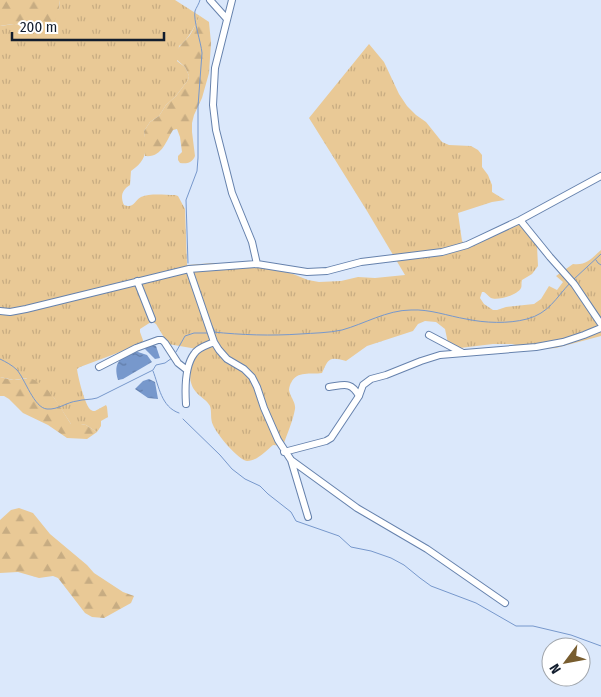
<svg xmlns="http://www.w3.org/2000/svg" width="601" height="697" font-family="'Fira Sans Condensed',sans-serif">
<defs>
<pattern id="grass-tufts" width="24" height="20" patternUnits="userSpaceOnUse" patternTransform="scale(1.25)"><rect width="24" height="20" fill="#e9c996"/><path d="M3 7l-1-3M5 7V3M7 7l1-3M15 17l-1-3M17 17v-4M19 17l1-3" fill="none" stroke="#c7ac82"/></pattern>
<pattern id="forest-firs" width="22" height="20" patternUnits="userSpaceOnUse" patternTransform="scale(1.25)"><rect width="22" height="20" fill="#e9c996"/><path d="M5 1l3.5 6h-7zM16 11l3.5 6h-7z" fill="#c7ac82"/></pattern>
<pattern id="water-ripples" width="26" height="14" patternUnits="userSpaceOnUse" patternTransform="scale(1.25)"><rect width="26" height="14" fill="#7798cc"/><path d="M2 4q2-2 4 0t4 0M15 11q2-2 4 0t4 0" fill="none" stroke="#607ba6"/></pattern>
</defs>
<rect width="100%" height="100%" fill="#dbe8fb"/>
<path fill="url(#grass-tufts)" d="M60,0H175L200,16C194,27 189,39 179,46L177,61L185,67L187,71L189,76L188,80L176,96L166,105L159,116L150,122L144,131C147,149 148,159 131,171L130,185C122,190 120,196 124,205C134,209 134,201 141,197C150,193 164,195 175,195L178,196L185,209L187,265L213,263H251L293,274L308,280L319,282L341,281L358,277L375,278L405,275L367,211L309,118L369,44L384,62L399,94L407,106L416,115L426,122L442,142L449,145L471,146L478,150L482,155V167L488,175L492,185V192L505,200L492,202L458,213L462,241L464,243L516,219L537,246L538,266L532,274L522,280C521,283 522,286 521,288C518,295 497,301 491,298C488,296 487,294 484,292H482L480,298L484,304L493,310H497L506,307L534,304L541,299L549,286L557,290L563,282L556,276L573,264C586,266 592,258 601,250V336L556,348L541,349H531L512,344H493L460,348H449L445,329L436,322L425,321L418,324L413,331L367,346L346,361C330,357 329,357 322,373C311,375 297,370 291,383C290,384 289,389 289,390C290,397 296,402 295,409C293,421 287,434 283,446L273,445C266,451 257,461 247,461C238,460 216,433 213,425C210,419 212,412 210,406C207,400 200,397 196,392C185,379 192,363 197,349L168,344L156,324L153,322H151L140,329V332L144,343L80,367L77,369C78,377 85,406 91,410C92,411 94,411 95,411L106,405L107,407L108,417L101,421V426L97,432L86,425L81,424H71L54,398L26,378L14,380L0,377V26L14,24L44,26L59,9Z"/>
<path fill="url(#forest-firs)" d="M0,0H60C59,6 59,15 55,20C48,31 28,25 16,24C11,24 5,25 0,26Z
M200,16L209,22L211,43L209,73L202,98L194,115L192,123V132L195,156C192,163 187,164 180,163L178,160V156L182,152L180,137L177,129L173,130C166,141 162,158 145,156V140L144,131L150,122L159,116L166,105L176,96L188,80L189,76L187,71L185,67L176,59C176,46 183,44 190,35C194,29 196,22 200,16Z
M0,377C5,378 11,380 16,380C22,379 26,378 32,379C49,384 62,411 71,424H81L86,425L97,432L87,439L67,438L48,425L23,413L9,399L4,396H0Z
M19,508L33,513L50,534L87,565L94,573L123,592L134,596L131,603L104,618L92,617L85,613L58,578L53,576L39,578L18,572L0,573V520L11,510Z"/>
<path fill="url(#water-ripples)" d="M153,345L156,346L160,358L155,359L145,349L146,347Z
M135,351L147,355L152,362L123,379L118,380C113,362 120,358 135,351Z
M149,379L155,382L158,399L148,398L135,389L143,381Z"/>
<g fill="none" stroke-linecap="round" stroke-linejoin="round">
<path stroke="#7798cc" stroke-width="1" d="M596,260L598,263L601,265
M188,263L186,200L197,171L198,158V106L202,53C201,42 193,20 195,11C196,8 199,4 200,0
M574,279L601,254
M210,322L215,332
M213,332C242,335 271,336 300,334C314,333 328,333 342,330C364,324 387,310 411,310C430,309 448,316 466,319C485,323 508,324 527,319C549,313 555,299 570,283
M176,352L185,336L194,333H209
M0,359C6,362 12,365 17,370C25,379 34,408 47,409C58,410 67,402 77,401C84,399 90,400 97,398L153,370L156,365L165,363L172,358
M153,371C159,386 161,407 179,413
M183,419L220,455L232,469L245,479L260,486L268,494L291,512L296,521L339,536L351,547L371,551L391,558L404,565L420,578L431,586L476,603L516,626H533L571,635L601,646"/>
<g stroke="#6682ad" stroke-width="8">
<path id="minor" d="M210,0L227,19
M232,0L215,68L213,105L216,130L232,193L252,242L257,264
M520,220L550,257L574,284L601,324
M189,269L214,342L219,350L227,359L244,369L252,377L257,387L264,408L278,440L291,460L357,508L427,549L505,603
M137,281L152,319
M0,311L10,312L26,309L189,269L257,264L307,272L327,271L361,262L442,252L467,245L520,220L601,176
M429,335L463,353
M99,367L136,348L158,340H162L165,343L178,363L187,370
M329,387C344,385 351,381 359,396
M186,404C185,389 185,366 194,354C198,347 208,345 214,342
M284,452L326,441L331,438L359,396L363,385L371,379L386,375L421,361L440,355L536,347L563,342L584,335L601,328
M291,460L308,517"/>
</g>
<use href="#minor" stroke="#fff" stroke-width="6"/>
</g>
<g transform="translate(566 662) rotate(238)"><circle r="24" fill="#ffffff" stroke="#a0a5ab"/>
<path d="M0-4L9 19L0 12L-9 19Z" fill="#785d2f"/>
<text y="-8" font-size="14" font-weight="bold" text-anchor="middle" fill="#121d2e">N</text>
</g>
<path d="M12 32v8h152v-8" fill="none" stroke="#121d2e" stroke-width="2.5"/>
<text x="20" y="32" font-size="15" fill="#121d2e" stroke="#ffffff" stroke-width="4" paint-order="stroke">200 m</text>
</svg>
